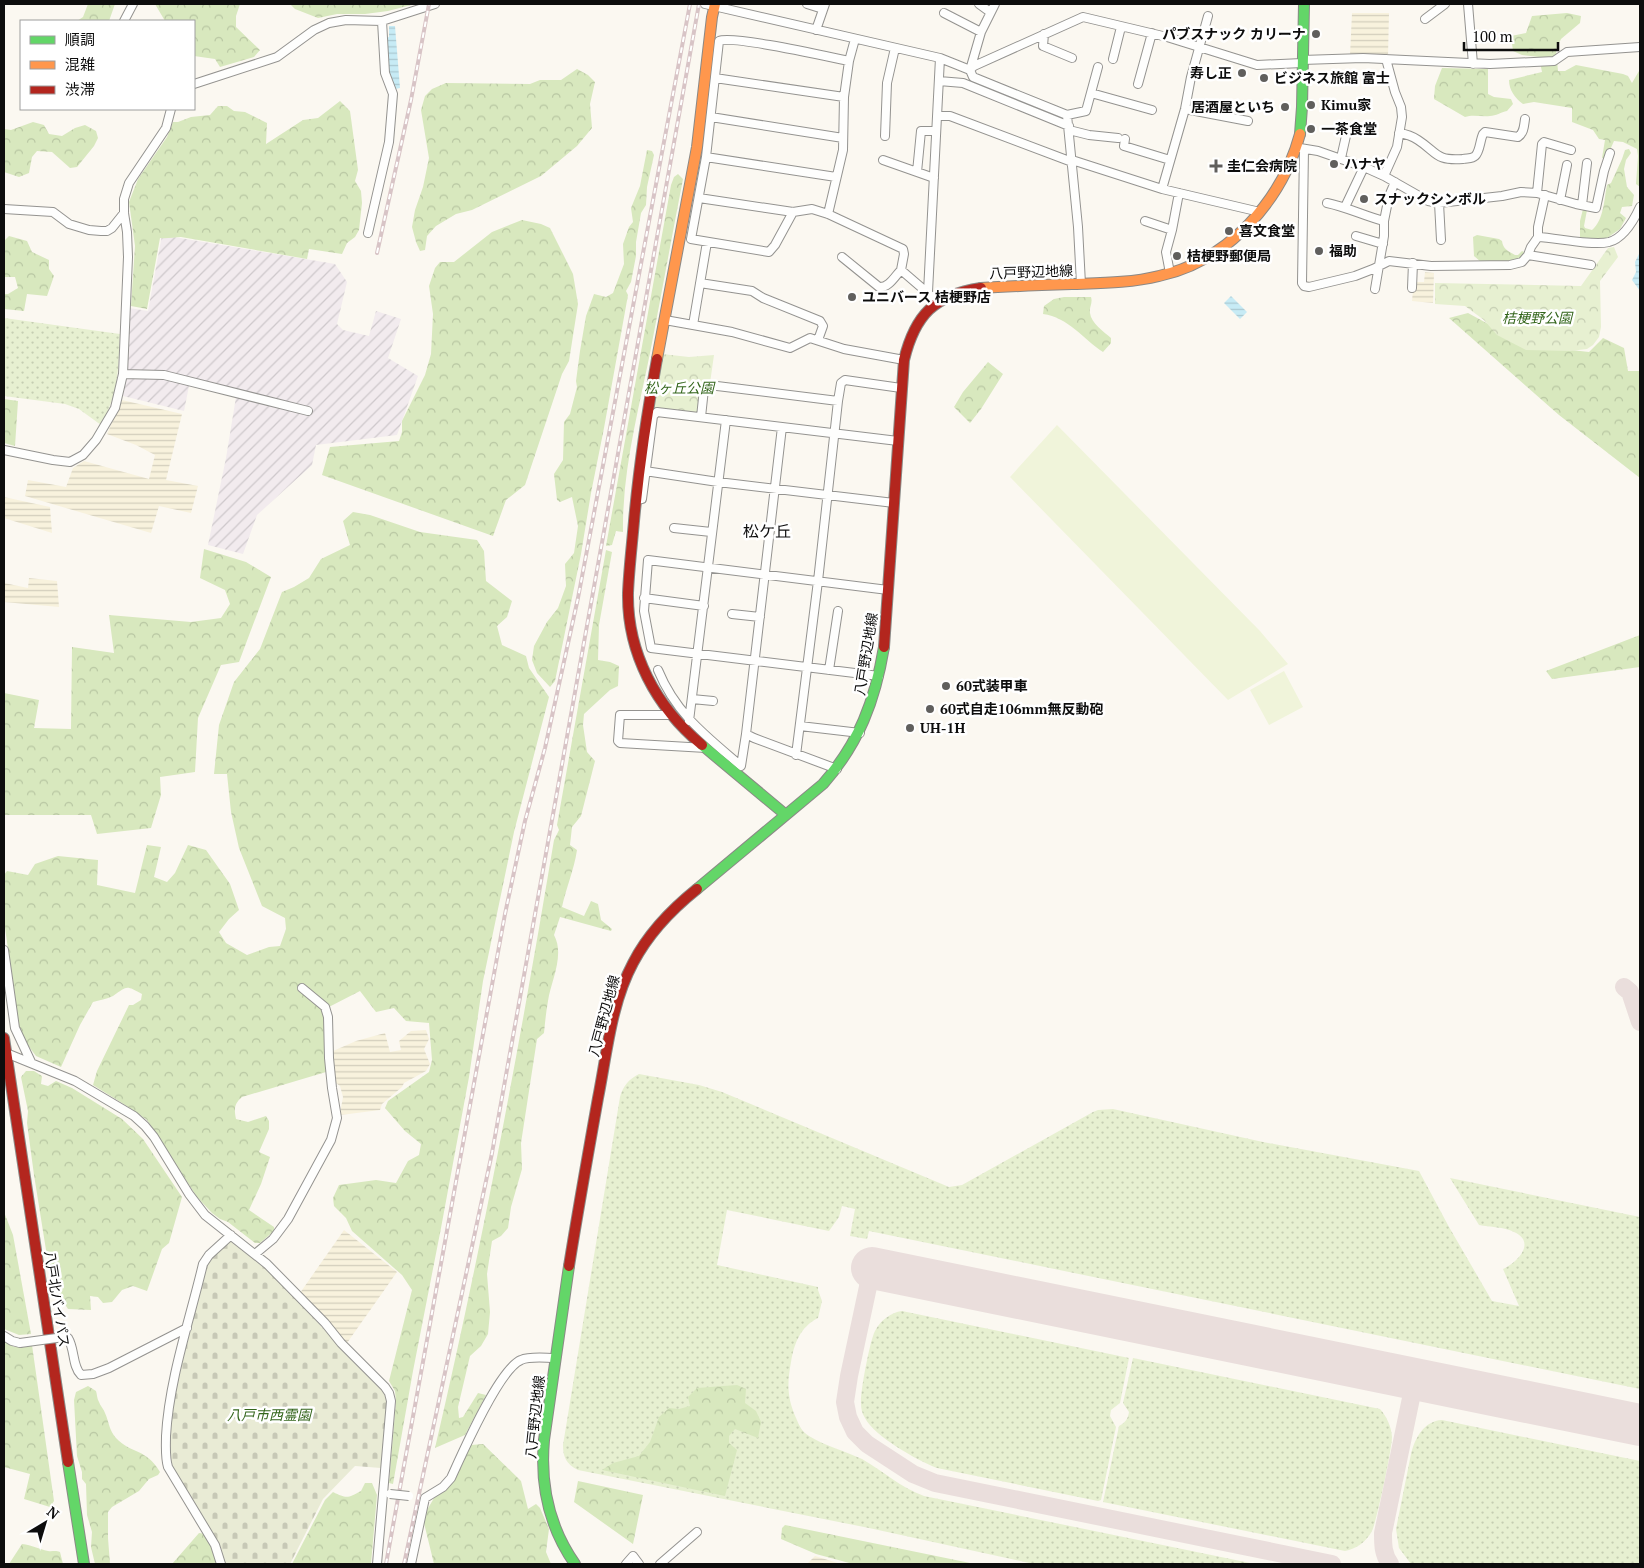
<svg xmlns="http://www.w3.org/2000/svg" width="1644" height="1568" font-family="'PT Serif','Noto Sans JP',serif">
<defs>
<pattern id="industrial-furrows" width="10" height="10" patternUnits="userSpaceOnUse" patternTransform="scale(1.25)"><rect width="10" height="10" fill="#f2ebee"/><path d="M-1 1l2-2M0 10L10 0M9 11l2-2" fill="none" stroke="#cec8cb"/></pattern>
<pattern id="farmland-rules" width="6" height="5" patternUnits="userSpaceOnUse" patternTransform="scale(1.25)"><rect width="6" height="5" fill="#f8f2dd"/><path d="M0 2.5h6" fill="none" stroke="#d3cebc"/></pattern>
<pattern id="grass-dots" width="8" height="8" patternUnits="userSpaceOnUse" patternTransform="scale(1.25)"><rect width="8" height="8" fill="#e7f0d1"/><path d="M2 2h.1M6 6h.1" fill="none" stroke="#c5cdb2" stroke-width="1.8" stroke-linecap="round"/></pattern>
<pattern id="forest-crowns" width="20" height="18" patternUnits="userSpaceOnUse" patternTransform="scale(1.25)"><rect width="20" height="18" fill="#d8e8be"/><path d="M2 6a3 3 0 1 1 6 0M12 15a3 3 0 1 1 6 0" fill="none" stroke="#b8c6a2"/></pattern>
<pattern id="cemetery-stones" width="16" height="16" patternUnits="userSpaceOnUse" patternTransform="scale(1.25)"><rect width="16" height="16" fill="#e9ebd5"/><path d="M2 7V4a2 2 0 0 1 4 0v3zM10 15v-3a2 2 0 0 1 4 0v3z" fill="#c7c8b6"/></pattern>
<pattern id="park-crowns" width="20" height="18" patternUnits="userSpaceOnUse" patternTransform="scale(1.25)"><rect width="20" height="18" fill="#e7f0d1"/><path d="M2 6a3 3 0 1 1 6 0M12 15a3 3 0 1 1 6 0" fill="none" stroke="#c5cdb2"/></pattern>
<pattern id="water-rules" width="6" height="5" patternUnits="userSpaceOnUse" patternTransform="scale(1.25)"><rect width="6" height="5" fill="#c7ebf5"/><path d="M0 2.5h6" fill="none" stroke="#aac8d1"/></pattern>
</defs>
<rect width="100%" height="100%" fill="#fbf8f1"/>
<path fill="url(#industrial-furrows)" d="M162,235L335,264L347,282L337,324L343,330L369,336L376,311L401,319L388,358L418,376L397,435L316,445L312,465L257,515L243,554L208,545L226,458L236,397L189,386L184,411L123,396L129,308L148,311Z"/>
<path fill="url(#farmland-rules)" d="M1352,13H1389L1388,56L1350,55Z
M1425,272L1434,273L1433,303L1412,301L1413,290L1417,289V282H1424Z
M122,400L182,414L166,480L198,486L191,513L159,506L151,533L25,496L28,480L66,487L73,468L84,461L149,479L155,455L136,445L107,434Z
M4,497L50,507L52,533L4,518Z
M29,578L57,581L59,607L4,602V583L28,588Z
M426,1030L429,1039L424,1049L430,1064L426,1071L404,1083L402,1087L382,1104L380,1110L341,1115V1108L343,1097L340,1086L336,1083L333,1051L356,1041L385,1033L390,1052L401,1050L399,1041L411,1031Z
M344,1230L397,1272L347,1343L300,1293Z
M815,1556L841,1564H807Z"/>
<path fill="url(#grass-dots)" d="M4,318L120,334C118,371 119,392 101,425L79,409L65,404L4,396Z
M639,1074L699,1085L722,1092L949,1187L962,1185L1093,1112L1098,1110L1113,1109L1263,1142L1419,1171L1449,1227L1492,1301L1519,1306L1503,1269C1517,1263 1537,1242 1514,1232C1504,1227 1490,1227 1479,1225L1450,1178L1640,1217V1389L869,1231L867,1239L850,1236L855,1209L842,1206L839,1217L829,1231L727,1210L717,1265L818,1287V1290L822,1301L818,1318C800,1327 794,1344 791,1362C787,1384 787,1397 796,1418C799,1425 802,1432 809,1436C825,1446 845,1451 862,1459C883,1471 901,1488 924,1496L1255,1564H1034L869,1528L578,1470C566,1464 563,1457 563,1445L620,1097C623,1086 629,1079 639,1074Z
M902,1311L1129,1358L1120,1403L1111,1410L1110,1416L1116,1427L1101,1500L1098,1501L937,1468C918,1461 874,1436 865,1418C862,1413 861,1409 861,1403C860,1393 870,1340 875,1331C880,1321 891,1312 902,1311Z
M1133,1358L1380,1409C1387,1417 1391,1426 1392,1437C1392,1449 1377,1520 1372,1531C1366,1542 1356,1549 1345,1551L1103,1502L1119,1426C1125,1423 1128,1419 1129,1412L1123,1403Z
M1442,1420L1640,1461V1564H1411L1399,1548L1396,1529L1411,1454C1415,1438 1424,1421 1442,1420Z"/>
<path fill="url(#forest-crowns)" d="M88,4H115L109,21H77L83,17Z
M155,4H240L236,16V27L260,50L254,57L220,67L215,59L194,56V21H165Z
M290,4H415L388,11L365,14H337L318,18L295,9Z
M1567,13L1581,16L1580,23L1561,39L1556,50L1558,71H1565L1576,65L1623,74L1628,76L1632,83L1639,71H1640V187L1636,184L1638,156L1637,149L1623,142L1614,141L1606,159L1602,158L1605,140L1599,139L1593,130L1572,122V108L1534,102L1523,104C1515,98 1509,90 1509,80L1542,72L1539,57L1522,55L1513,51L1511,36L1526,33L1532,16Z
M1442,68L1488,69V94L1494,97L1511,99L1513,104L1507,111C1501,112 1496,116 1490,116C1481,117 1473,114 1465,117L1434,99L1435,86Z
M577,69L588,75L595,82L590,104L592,128L577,146L541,176L472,210L456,214L436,226L427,236L425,250L420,251L416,242L412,227L415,210L423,187L429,158L421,110L425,96L432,89L446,83L530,84L540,80H561Z
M340,101L350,111L358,170L355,181L361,191L362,203L359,230L355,237L347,243L342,254L309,249L307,259L181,237C174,237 168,239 160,238L147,309L131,306L135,246L129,202L138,179L167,137L173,122H178L191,117L210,115L218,106H227L234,111L245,112L267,123L266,144L303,120L318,118Z
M33,122L44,125L49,134L62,136L75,128L85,125L96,131L98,138L94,146L77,167L70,168L52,152L37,151L32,157L29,173L19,177L4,172V129L11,130Z
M1629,149L1631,153L1626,160L1624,169L1627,187L1634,195L1632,206L1622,207L1620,213L1626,218L1620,229L1607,238L1584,239L1580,237V221L1583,209L1587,210L1584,226L1585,228L1592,230C1604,220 1604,199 1607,185L1611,183L1622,159L1625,150Z
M647,150L652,151L654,155L647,187L646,205L641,213L636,242V256L631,282L626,291L628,295L604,428L591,493L581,554L555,681L550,687L537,673L532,660L534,646L547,622L558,608L566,586L565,564L574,553L578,526L572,497L560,502L557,500L554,474L563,460L564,422L570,414L577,387L576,381L580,351L586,316L594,294L606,297L613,293L624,264L623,244L629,227L633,222L631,208L640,186Z
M678,174L683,179C672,235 662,292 651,348C639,409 622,470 623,532L616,531L612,545L606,546L671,185L674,177Z
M522,220L541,224L550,228L573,274L578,304L569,361L562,374L525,485L506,500L493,536L322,475L330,447L399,441L402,432V421L425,375L431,354L433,314L429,286L435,268L440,262H454L492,232Z
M1477,235L1499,239L1502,241C1503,249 1508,251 1515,255H1518L1522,251L1526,253L1521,260L1511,263L1481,262L1474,256L1473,237Z
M9,236L27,241L32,252L49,260V269L54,276L47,296L27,294L24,311L4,309V294H8L18,288L15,277H4V241Z
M1064,297H1091C1093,303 1089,307 1090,313C1091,323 1104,332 1111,338V343L1103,352C1083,339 1068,317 1043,314L1044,306L1054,299Z
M1468,313L1527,345L1589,352L1603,338L1624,348L1628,371H1640V478L1559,415L1449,318Z
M988,362L1003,374L981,409L970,423L954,407L963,392Z
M4,399L18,401L15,446L4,443Z
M353,512L370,515L420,532L477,540L484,551L486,581L512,601L507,617L497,626L502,645L526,656L529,668L549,697L514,832L483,981L469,1077L441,1228L413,1371L393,1484L389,1483L396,1401L395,1391L389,1381L412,1290L402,1275L352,1231L346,1218L334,1206L333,1198L339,1185L376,1180L396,1183L408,1161L419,1155L421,1144L405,1131L385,1108L388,1101L429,1072L432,1060L429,1023L406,1021L394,1008L376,1012L360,991L325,1009L326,1072L242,1097C234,1104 234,1109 236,1119L248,1122L266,1116L269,1121V1129L259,1152L270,1157L261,1184L249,1210L274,1227V1231L260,1243H255L228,1222L220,1219L212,1213L197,1197L147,1120L130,1108L93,1085L97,1071L129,1005H133L141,1000L142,994C125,985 128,986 113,996C107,999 99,1000 93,1002L80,1025L61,1067L36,1056L27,1044L19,1026L4,921V875L7,871L28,875L35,864L58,856L98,860L97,885L135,893L147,845L161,847L154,877L167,882L175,873L188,845L206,850L230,884L239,910L229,919L219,932L226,943L247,955L269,947L280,946L286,929L285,918L262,906L239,848L231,812L227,774H214L219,725L234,682L260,649L282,592L294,587L309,578L321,559L350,545L343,521Z
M204,549L246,562L271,577L239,662L221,665L198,718L195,772L160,777L161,795L151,828L97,834L91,815H4V693L39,700L34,728L71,729L72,647L114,653L109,615L191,622L221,618L230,604L225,590L200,578Z
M606,550L612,552L599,625L598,660L610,662L619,666L618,686L610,690L584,714L583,725L587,752L595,761L581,816L572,827L570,845L577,850C574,870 566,888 562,907L584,916L591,901L598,904L601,920L612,929L611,931L560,917L554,935C565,955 551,981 548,1001C546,1012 545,1023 544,1033L537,1039L521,1143L522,1169L511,1207L508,1228L501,1236L492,1241L487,1274L490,1312L488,1334L481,1346L470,1356L458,1407L459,1418L463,1417L478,1393L486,1395L465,1435L435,1448C482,1247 520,1044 554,840L559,830L557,825Z
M1640,635V667L1552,679L1546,671Z
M26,1071H34L42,1076L41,1084L48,1086L56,1081L72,1088L122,1119L143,1139L182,1197L169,1243L162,1249L147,1291L133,1286L122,1290L112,1302L103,1303L98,1297L90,1296L91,1310L68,1309L57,1292L46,1250L34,1175L27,1123L28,1111L21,1077Z
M4,1212L13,1235L31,1334L19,1335L4,1329Z
M4,1339L14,1347L32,1345L54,1501L50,1507L24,1499L30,1474L4,1467Z
M737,1385L746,1389L745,1403L756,1411L761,1422L758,1438L735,1429L729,1436V1443L737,1450L725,1496L602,1470L613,1463L639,1456L650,1442L659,1417L669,1408L679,1409L690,1406L688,1397L697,1388Z
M88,1386L96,1391C97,1394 97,1399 99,1402C100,1406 104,1409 105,1413C109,1422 109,1430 116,1438C131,1454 146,1448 160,1472L158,1475L149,1479L139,1491L112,1507L108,1512V1538L110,1564H95L91,1547L92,1532L87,1515L86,1484L82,1479V1472L77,1456L74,1400L76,1392Z
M483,1444L521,1481L528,1509L536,1504L540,1508L549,1529L546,1552L551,1564H434L424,1523L427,1510L434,1498L446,1490L451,1483L471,1445Z
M578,1481L643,1495L633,1544L574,1502Z
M365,1483H372L377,1495L371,1564H292L325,1500L333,1492C347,1499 348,1498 361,1491Z
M785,1525L975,1564H853L816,1554L781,1539L782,1528Z
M199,1533L206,1534L213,1549L217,1564H172Z
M22,1544C32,1545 39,1549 48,1551C52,1552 55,1550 60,1552L63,1564H9Z"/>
<path fill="url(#cemetery-stones)" d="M230,1239L265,1267L291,1293L349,1357L385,1392L388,1399L381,1468L355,1466L323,1499L290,1564H222L172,1470L168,1451L169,1431L177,1375L206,1263Z"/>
<path fill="url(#park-crowns)" d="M1614,247L1618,257L1600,281L1601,327L1599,337L1593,345L1587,349L1570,351L1526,350L1497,335L1484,320L1465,306L1435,304V283L1581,286L1608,248Z
M662,354L689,357L714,355L710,383L702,384L699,414L653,410Z"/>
<path fill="#f0f4da" d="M1057,425L1260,631L1288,664L1228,700L1010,477Z
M1284,671L1303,707L1269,725L1250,690Z"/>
<path fill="url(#water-rules)" d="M389,26H395L400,88L395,89L388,74L386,38L389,37Z
M1640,252V291L1632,280L1636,272L1635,262Z
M1231,296L1247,312L1240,319L1224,303Z"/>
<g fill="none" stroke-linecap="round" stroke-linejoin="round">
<path stroke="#eadedc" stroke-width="18" d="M1624,987L1630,992L1640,1022
M872,1268L849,1376L845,1402L848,1417L855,1432L867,1444L913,1474L935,1483L1332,1564
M1390,1564C1383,1554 1383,1545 1383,1533L1415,1379"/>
<path stroke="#eadedc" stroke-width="42" d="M872,1268L1640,1425"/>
<g stroke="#949390" stroke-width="10">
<path id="street" d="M705,4L940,58L970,70L974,66L1083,17L1167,37L1257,65L1302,63
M807,4L823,9
M979,4L990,12
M995,4L981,32L970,70L973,77L1067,115L1078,227L1081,284
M1468,4L1473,64
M944,13L981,32
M1425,19L1445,4
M124,21L133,4
M816,30L825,4
M1044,34L1043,46L1072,58
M1113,59L1121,27
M1302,60L1363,58L1490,64L1554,61L1567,52L1640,47
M715,78L844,97
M939,81L963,83L1069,126
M194,84L277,57L314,30L329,23L346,20L382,21L435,4
M1138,84L1152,33
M1091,93L1152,110
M1185,109L1248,121
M1067,115L1086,111L1098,67
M937,116H950L1072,162
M711,117L843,138
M1069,130L1089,135L1118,138
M1399,133C1406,134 1412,136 1418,140C1438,153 1435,161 1463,159C1467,158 1472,159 1475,156C1480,152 1480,140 1483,134L1485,132L1518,137C1524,133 1524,126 1525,119
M885,136L887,83L895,48
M1125,139L1124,146L1170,160
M1300,148L1318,151L1364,167L1384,176L1428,201L1439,203L1502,196L1521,192L1537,193L1576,204L1596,208L1604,171L1610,153
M1304,149L1302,283L1304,286L1309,287L1355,276L1373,269L1389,261L1431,266L1510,265L1522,262L1528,255L1591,265
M706,157L836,177
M1341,158L1348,127
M883,160L934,178
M1072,160L1162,189L1260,212
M917,172L921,131H936
M1384,176L1397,147L1402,117L1401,107L1395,92L1386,59
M1162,189L1185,109L1191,77L1208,16
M1537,193L1542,144L1544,142L1571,150
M699,198L793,212L812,209L828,214L903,249L904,254L901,270L937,301
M1560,200L1567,165
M1327,203C1347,207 1364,216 1384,221
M1439,203L1441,240
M1582,205L1587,163
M1345,207L1364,167
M4,209L53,212L69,224L89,230L101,231H107L112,228L124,213
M793,212L775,245L769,252L691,239L706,157L719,41C733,35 829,57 849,61
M828,214L843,150L844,97L849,61L855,39
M1145,221L1172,230L1179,193
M368,233L389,142L393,94L385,73L382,21
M1356,236L1383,244
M1538,237V227L1545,195
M1528,255L1531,247L1538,237C1557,238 1592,246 1609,242C1624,238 1634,220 1640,207
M842,257L879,287C889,288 895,276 901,270
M1170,273L1166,252L1172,230
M700,283L752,291L763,298L820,321L823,326L818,340
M1412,288L1413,263
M1375,289L1384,236V221L1389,196L1395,182
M928,292L940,58
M665,320L732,332L790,348L810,338L844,349L904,360
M693,325L707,242
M123,374L164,375L308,411
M701,417L704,389L706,386L709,385L838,401L841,383L845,380L901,388
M782,427L746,734L754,738L837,769
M4,450L53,460L70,462L83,455L96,440L115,408L123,374L128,257L127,232L124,213V199L129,183L166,128L171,109
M645,471L718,482L894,503
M636,500L642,499L653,416L657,412L898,441
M674,528L711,532
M644,598L704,606
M732,614L760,617
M658,670C676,714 706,736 741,766L746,734
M829,670L838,611
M879,676L651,648L644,611L648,560L888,590
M692,699L713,701
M670,715H620L618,741L620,743L706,748
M689,721L726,420
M800,726L860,733
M796,755L818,581L838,401
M4,950L15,1028L31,1062
M6,1053L75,1081L134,1116L145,1126L154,1137L189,1194L205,1215L267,1264L325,1323L341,1343L385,1387L389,1393L391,1401L377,1564
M255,1254L273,1239L288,1219L331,1140L337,1118L332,1088L329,1058L328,1017L325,1007L302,988
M4,1336L12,1341L20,1343
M64,1337L68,1338C75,1349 72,1366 81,1375L93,1374L109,1368L187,1328
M221,1564L215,1545L168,1467C165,1457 166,1447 166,1436C169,1380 190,1319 203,1264L209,1255L231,1235
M411,1564L425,1498L443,1487L451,1478C462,1454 499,1369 521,1360C530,1356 545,1358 555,1358
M626,1564L633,1556L639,1564
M660,1564L697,1532"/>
</g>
<g stroke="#8b8986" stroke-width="12">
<path id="fast" d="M1300,134L1302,107L1304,4
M702,745L786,815
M697,889L823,784C859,743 875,701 884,647
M569,1266L544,1440C540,1485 549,1527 575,1564
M68,1462L84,1564"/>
</g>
<g stroke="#8b8986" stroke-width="12">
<path id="slow" d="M981,288C1012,286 1042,285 1072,284C1101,283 1131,283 1159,276C1228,261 1282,201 1300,134
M657,359L697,147L712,17L715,4"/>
</g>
<g stroke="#8b8986" stroke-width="12">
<path id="jam" d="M657,359C647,413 639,466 634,521C632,545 629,569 628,593C627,653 656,707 702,745
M884,647L904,360C915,315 934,295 981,288
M4,1038L68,1462
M569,1266C578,1210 588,1154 598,1098C607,1053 611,1004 633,963C648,934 672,909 697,889"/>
</g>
<use href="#street" stroke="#fefefd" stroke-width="8"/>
<use href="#fast" stroke="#63d668" stroke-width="10"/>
<use href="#slow" stroke="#ff974d" stroke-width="10"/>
<use href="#jam" stroke="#b3261e" stroke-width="10"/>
<g stroke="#d8c4c6" stroke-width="4">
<path id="rail" d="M377,253L411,100L429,4
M386,1564L505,914L525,821L545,748L578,598L690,4
M404,1564L492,1153L699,4"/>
</g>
<use href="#rail" stroke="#fff" stroke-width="2" stroke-dasharray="5.5" stroke-linecap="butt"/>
<g stroke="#949390" stroke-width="10" stroke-linecap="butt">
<path id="street-bridge" d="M20,1343L64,1337
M390,1494L409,1496"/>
</g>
<use href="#street-bridge" stroke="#fefefd" stroke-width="8"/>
</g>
<g fill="#605f5d" stroke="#fff" stroke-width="2">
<circle cx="1316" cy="34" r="5"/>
<circle cx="1242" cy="73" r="5"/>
<circle cx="1264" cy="78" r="5"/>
<circle cx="1311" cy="105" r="5"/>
<circle cx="1285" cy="107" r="5"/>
<circle cx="1311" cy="129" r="5"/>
<circle cx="1334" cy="164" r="5"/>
<path d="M1213.5 158.5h5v5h5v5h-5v5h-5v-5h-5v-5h5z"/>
<circle cx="1364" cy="199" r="5"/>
<circle cx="1229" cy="231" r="5"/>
<circle cx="1319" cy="251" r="5"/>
<circle cx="1177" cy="256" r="5"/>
<circle cx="852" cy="297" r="5"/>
<circle cx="946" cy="686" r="5"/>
<circle cx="930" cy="709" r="5"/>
<circle cx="910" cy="728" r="5"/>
</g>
<g text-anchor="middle" stroke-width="5" stroke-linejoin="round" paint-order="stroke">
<g font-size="14" font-weight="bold" fill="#0d0d0d" stroke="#fff" text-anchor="start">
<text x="1306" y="39" text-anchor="end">パブスナック カリーナ</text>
<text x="1232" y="78" text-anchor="end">寿し正</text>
<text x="1274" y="83">ビジネス旅館 富士</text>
<text x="1321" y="110">Kimu家</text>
<text x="1275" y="112" text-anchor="end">居酒屋といち</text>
<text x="1321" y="134">一茶食堂</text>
<text x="1344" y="169">ハナヤ</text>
<text x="1227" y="171">圭仁会病院</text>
<text x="1374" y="204">スナックシンボル</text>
<text x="1239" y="236">喜文食堂</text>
<text x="1329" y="256">福助</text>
<text x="1187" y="261">桔梗野郵便局</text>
<text x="862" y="302">ユニバース 桔梗野店</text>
<text x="956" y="691">60式装甲車</text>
<text x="940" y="714">60式自走106mm無反動砲</text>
<text x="920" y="733">UH-1H</text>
</g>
<g font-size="14" fill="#0d0d0d" stroke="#fff">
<text transform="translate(1031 272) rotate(-2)" y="5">八戸野辺地線</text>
<text transform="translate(866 654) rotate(-81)" y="5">八戸野辺地線</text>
<text transform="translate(604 1016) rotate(-75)" y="5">八戸野辺地線</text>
<text transform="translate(57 1299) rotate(81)" y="5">八戸北バイパス</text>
<text transform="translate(535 1417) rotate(-84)" y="5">八戸野辺地線</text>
</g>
<g font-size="14" font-style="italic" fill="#34661c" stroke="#fff">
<text x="1537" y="323">桔梗野公園</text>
<text x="679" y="393">松ヶ丘公園</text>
<text x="269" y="1420">八戸市西霊園</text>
</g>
<g font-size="16" fill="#0d0d0d" stroke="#fff">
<text x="767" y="537">松ケ丘</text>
</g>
</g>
<rect width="1644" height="1568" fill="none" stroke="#0d0d0d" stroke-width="10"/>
<rect x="20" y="20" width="175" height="90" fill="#ffffff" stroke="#9e9e9e"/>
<rect x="30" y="36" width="25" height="8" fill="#63d668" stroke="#9e9e9e"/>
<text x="65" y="45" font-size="15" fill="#0d0d0d">順調</text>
<rect x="30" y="61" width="25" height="8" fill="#ff974d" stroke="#9e9e9e"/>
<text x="65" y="70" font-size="15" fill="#0d0d0d">混雑</text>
<rect x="30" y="86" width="25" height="8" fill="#b3261e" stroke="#9e9e9e"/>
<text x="65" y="95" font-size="15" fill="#0d0d0d">渋滞</text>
<g transform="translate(45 1523) rotate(38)" stroke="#ffffff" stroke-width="4" paint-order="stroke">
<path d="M0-4L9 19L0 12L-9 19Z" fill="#0d0d0d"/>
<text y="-8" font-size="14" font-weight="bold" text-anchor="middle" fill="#0d0d0d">N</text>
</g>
<path d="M1464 42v8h94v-8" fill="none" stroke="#0d0d0d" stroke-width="2.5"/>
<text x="1472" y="42" font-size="15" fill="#0d0d0d" stroke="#ffffff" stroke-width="4" paint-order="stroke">100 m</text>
</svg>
